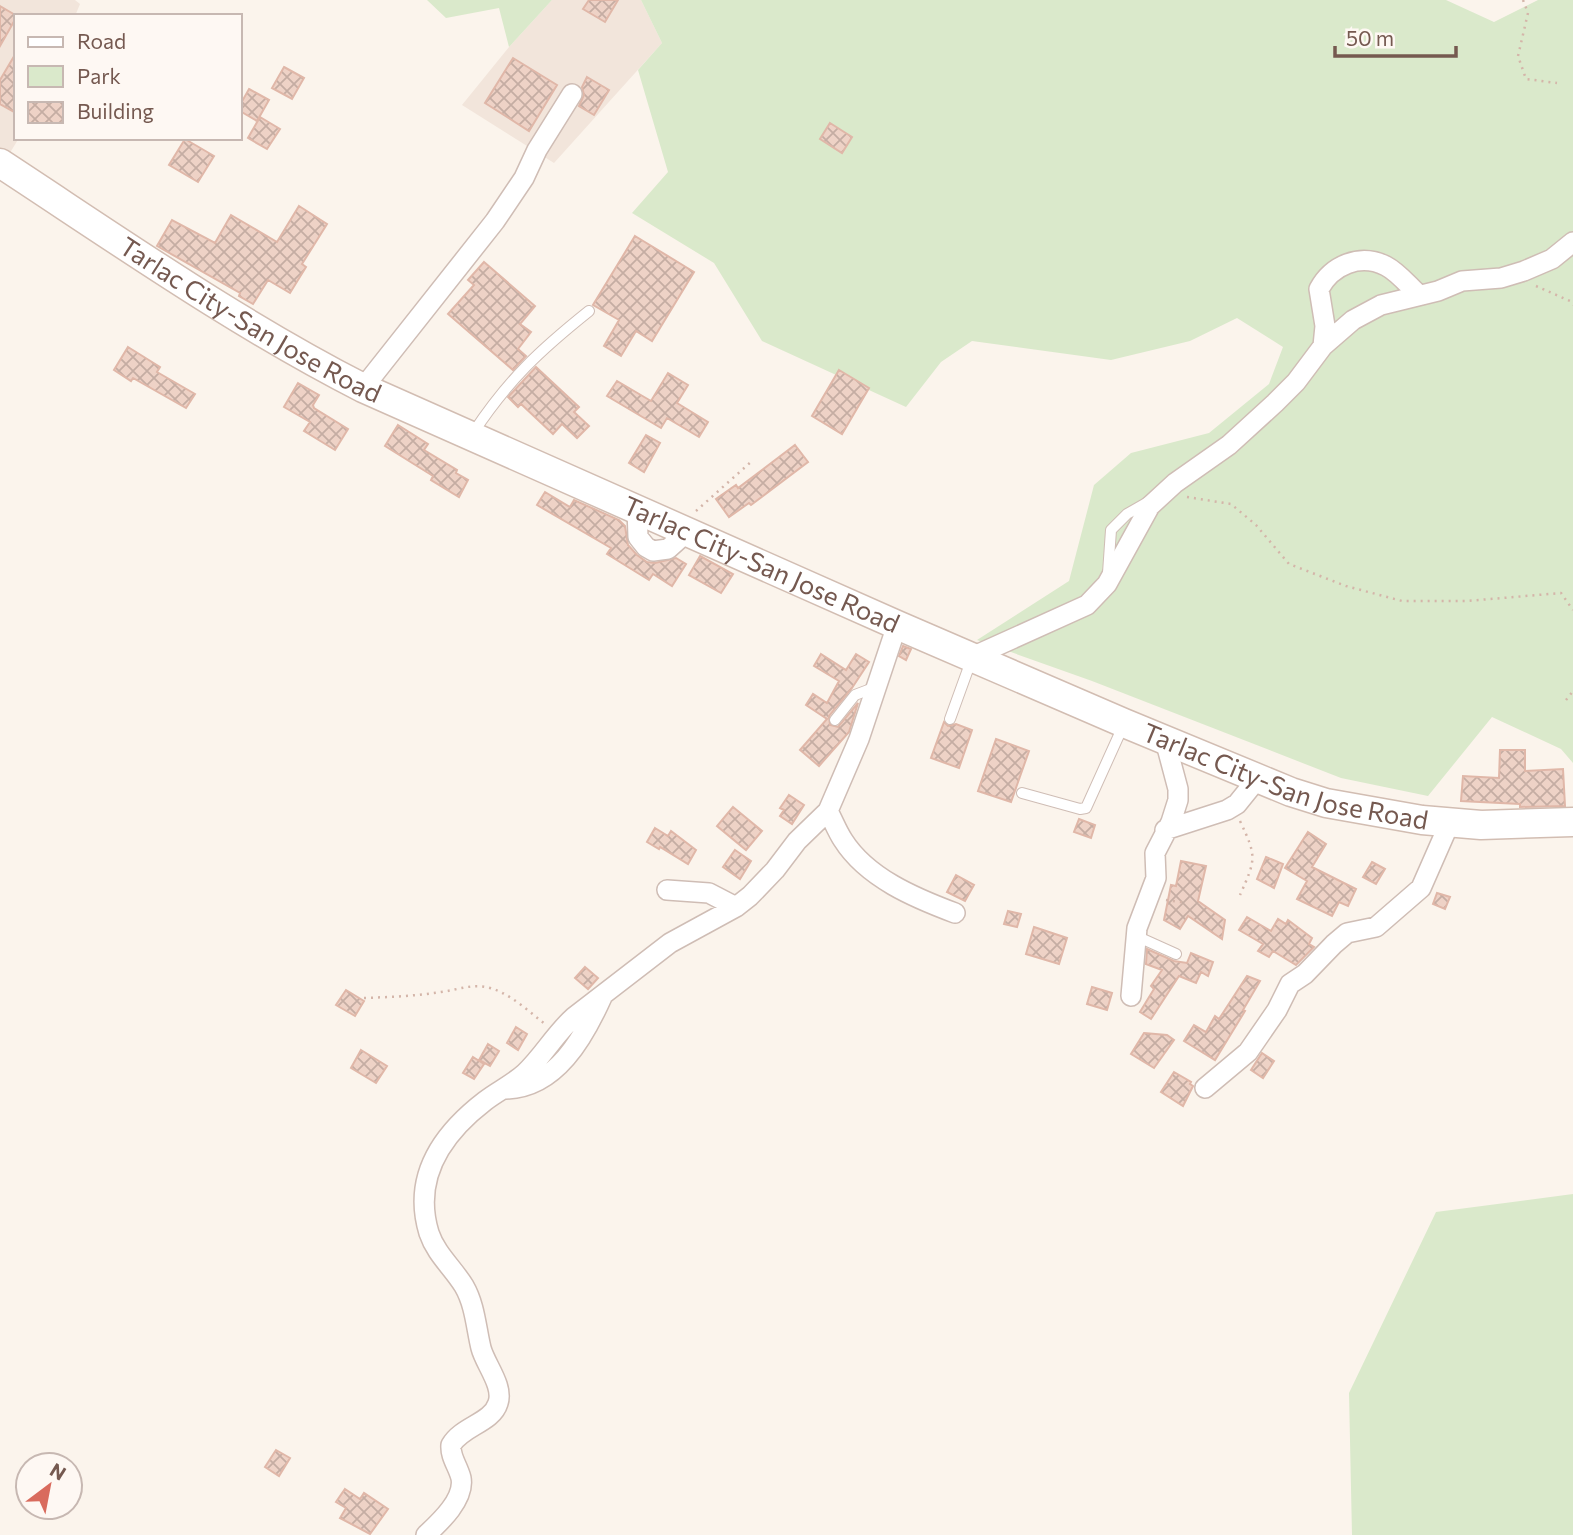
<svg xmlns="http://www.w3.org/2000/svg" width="1573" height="1535" font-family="Commissioner,sans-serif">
<defs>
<pattern id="building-cross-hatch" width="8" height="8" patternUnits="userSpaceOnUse" patternTransform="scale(1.75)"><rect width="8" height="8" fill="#eed2c6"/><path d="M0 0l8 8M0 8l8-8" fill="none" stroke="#c5ada3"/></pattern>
</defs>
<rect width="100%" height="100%" fill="#fbf4ec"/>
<path fill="#f2e5db" d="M0,0H75L80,4L75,16H16V138H19L8,156L0,151Z
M552,0H641L662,43L554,163L462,105L509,47Z"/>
<path fill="#dae9cb" d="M427,0H552L509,47L499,8L446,18Z
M641,0H1446L1494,22L1538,0H1573V763L1561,749L1492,717L1428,796L1341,778L1092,681L977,640L1069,581L1094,485L1131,453L1209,433L1269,384L1283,347L1237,318L1190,341L1111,360L972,341L941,362L906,407L762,341L714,263L632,213L668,172L638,70L662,43Z
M1573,1194V1535H1352L1349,1393L1436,1212Z"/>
<path fill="url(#building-cross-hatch)" stroke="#e0b7a8" stroke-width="2" d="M589,0H618L605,22L583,9Z
M0,6L17,16L0,46Z
M16,53V113L0,104V80Z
M513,58L557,85L529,131L485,103Z
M284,67L304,78L292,99L272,88Z
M587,77L609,90L594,115L579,106L584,95L582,87Z
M249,89L269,100L257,121L240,111V105Z
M260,117L280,129L267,149L248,138Z
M830,123L852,137L842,153L820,139Z
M185,139L214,156L198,182L169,165Z
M299,206L327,224L302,264L306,267L290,293L268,280L253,304L239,296L240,293L157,246L172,220L215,243L231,215L277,242Z
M635,236L694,272L652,341L636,331L621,356L604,346L619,320L593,305Z
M484,262L535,306L520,324L531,332L518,349L526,356L513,370L448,314L474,285L468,280Z
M128,347L160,367L157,372L195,394L186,408L133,378L131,381L114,370Z
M536,367L579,407L574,412L589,426L577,438L562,424L553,434L521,404L518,407L508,397Z
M839,370L869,388L842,434L812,416Z
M668,373L688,385L677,403L708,422L699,437L667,418L661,428L607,396L617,381L651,401Z
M298,383L319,395L313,405L314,408L348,429L335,450L304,431L310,422L284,407Z
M398,425L428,444L424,450L457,470L456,473L468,480L459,497L431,480L433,476L385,446Z
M646,435L660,443L644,472L629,463Z
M795,445L808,462L751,505L749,503L729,517L716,499L736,485L738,488Z
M545,492L570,507L574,500L619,520L625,526L628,545L637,555L647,562L655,563L676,558L686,564L672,586L653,574L649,580L607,554L611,548L537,505Z
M700,556L733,574L721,593L689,575Z
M903,646L911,649L906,660L899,656Z
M821,654L846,670L856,654L869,662L852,688L829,716L830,725L838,727L858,703L849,732L819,766L800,750L827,719L806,705L813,694L827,703L839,681L814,666Z
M944,722L948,726L956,724L972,730L959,768L931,758Z
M996,739L1029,751L1011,802L978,791Z
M1500,750H1525V771L1563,769L1565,806L1520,807V804L1461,801L1463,776L1499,778Z
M789,795L804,805L792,824L780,816L784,810L780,808Z
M733,807L762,831L746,850L717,826Z
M1079,819L1095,825L1091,838L1074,832Z
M655,828L668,836L671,831L696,850L688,864L660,847L659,849L647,842Z
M1308,832L1326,844L1312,867L1356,889L1348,906L1339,902L1332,916L1297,899L1307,881L1285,868Z
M735,850L751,861L740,879L723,867Z
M1266,857L1283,864L1274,888L1257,879Z
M1181,861L1206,866L1198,901L1225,920L1222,939L1188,916L1180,929L1164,920L1171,885L1176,886Z
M1372,862L1385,869L1376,884L1363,877Z
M956,875L974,885L965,901L947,892Z
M1437,893L1450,897L1445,909L1433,904Z
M1008,911L1021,914L1017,927L1004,924Z
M1247,917L1271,931L1278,919L1286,924L1288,920L1312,938L1309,944L1314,947L1296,965L1273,951L1269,957L1258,951L1263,944L1239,930Z
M1034,927L1067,938L1059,964L1026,954Z
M1147,949L1174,961L1187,963L1191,953L1213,962L1208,976L1201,972L1196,983L1179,976L1151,1019L1140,1012L1154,989L1151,986L1162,970L1146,964Z
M585,967L598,978L588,989L575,978Z
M1247,976L1260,981L1243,1010L1245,1011L1215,1060L1184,1041L1194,1025L1206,1032L1215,1016L1219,1019Z
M1092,987L1112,993L1107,1010L1087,1004Z
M346,990L364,1001L355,1016L336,1005Z
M516,1027L527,1034L518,1050L507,1043Z
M1144,1033L1167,1035L1174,1040L1154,1068L1131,1054Z
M488,1044L499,1051L490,1066L479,1060Z
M361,1050L387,1066L376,1083L351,1068Z
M1262,1053L1274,1061L1263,1078L1251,1070Z
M473,1057L484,1064L474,1079L463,1073Z
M1174,1072L1191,1082L1190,1084L1193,1086L1183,1106L1161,1092Z
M276,1450L290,1458L279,1476L265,1467Z
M345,1489L360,1499L364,1493L388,1509L370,1534L340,1518L346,1508L336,1502Z"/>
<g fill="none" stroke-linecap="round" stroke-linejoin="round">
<g stroke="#cfbdb5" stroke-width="12">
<path id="lane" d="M473,433C509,379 539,351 589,311
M1108,573L1111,530L1127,514L1148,502
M950,719L971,661
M835,720L855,695L876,687
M1022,793L1080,809L1086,808L1124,724
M1136,936L1176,954"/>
</g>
<g stroke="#cfbdb5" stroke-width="22">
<path id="street" d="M1323,346L1325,326L1319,289C1332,265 1360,253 1386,266C1398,272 1409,286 1419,295
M363,388L495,221L524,178L537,150L572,94
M637,509L638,537L646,547L653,551L668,549L687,532
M972,657L1087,605L1107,584L1150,506L1175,483L1229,445L1275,403L1296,382L1323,346L1353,320L1381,305L1438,291L1462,281L1501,278L1524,271L1552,259L1573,242
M828,811C833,820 837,831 843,840C867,878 915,898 955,913
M1165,830L1227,810L1237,804L1258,778
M667,890L709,893L736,907
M1131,996L1137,928L1156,878L1155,853L1171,822L1178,800V789L1165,740
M1205,1088L1248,1052L1277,1010L1290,984L1305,974L1334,944L1347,933L1376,927L1421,888L1450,822
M506,1089C556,1088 584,1037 602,997
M426,1535C440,1522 465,1499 461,1478C458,1466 450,1457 451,1445C462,1426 492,1423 498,1403C504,1386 485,1364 481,1348C476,1327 475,1305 464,1286C453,1268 436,1254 429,1233C412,1177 442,1134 485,1101C498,1091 513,1084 525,1073C543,1056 555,1034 574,1017L670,943L736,907L750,896L775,870L797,841L828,811L859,739L897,625"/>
</g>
<g stroke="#d2bdb2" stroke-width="31">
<g id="secondary">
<path id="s1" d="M0,163C119,241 236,323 363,388L897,625L1124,723L1291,792L1326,803L1422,820L1481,825L1573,822"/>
</g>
</g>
<path stroke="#d4b5a9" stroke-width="2.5" stroke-dasharray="2 5" stroke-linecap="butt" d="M1523,0L1528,13L1518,56L1526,79L1557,83
M1536,286L1570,301L1573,305
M1187,497L1231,504L1256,525L1289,564L1346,586L1402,601H1467L1561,593L1573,610
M696,511L752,461
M1566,700L1573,691
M1240,821C1257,857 1256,859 1240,895
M1166,900L1186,903
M364,998C390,997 416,996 441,992C458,990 472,983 490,988C511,994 528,1011 545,1024"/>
<use href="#lane" stroke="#fff" stroke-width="10"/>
<use href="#street" stroke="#fff" stroke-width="19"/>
<use href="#secondary" stroke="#fff" stroke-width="28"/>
</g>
<g text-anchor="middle" stroke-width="6" stroke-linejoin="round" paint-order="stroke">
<g font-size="26" fill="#755950" stroke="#fef8f3">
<text dy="9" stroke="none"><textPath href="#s1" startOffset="296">Tarlac City-San Jose Road</textPath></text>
<text dy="9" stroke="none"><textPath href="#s1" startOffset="863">Tarlac City-San Jose Road</textPath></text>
<text dy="9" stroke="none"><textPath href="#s1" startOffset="1430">Tarlac City-San Jose Road</textPath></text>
</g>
</g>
<rect x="14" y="14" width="228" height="126" fill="#fef8f3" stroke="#c7b8b2" stroke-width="2"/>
<rect x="28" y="37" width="35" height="10" fill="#ffffff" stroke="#c7b8b2" stroke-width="2"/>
<text x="77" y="49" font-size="21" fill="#755950">Road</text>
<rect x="28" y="66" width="35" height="21" fill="#dae9cb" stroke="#c7b8b2" stroke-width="2"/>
<text x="77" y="84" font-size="21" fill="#755950">Park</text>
<rect x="28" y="102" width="35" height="21" fill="url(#building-cross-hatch)" stroke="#c7b8b2" stroke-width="2"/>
<text x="77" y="119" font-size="21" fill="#755950">Building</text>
<g transform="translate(49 1486) rotate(32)"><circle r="33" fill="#fef8f3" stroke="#c7b8b2" stroke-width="2"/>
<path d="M0-5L12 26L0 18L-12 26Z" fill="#d96b5d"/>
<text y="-10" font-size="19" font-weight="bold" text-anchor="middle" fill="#755950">N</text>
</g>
<path d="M1335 46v10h121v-10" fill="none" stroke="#755950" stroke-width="3.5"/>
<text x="1346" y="46" font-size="21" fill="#755950" stroke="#fef8f3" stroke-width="5" paint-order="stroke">50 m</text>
</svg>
